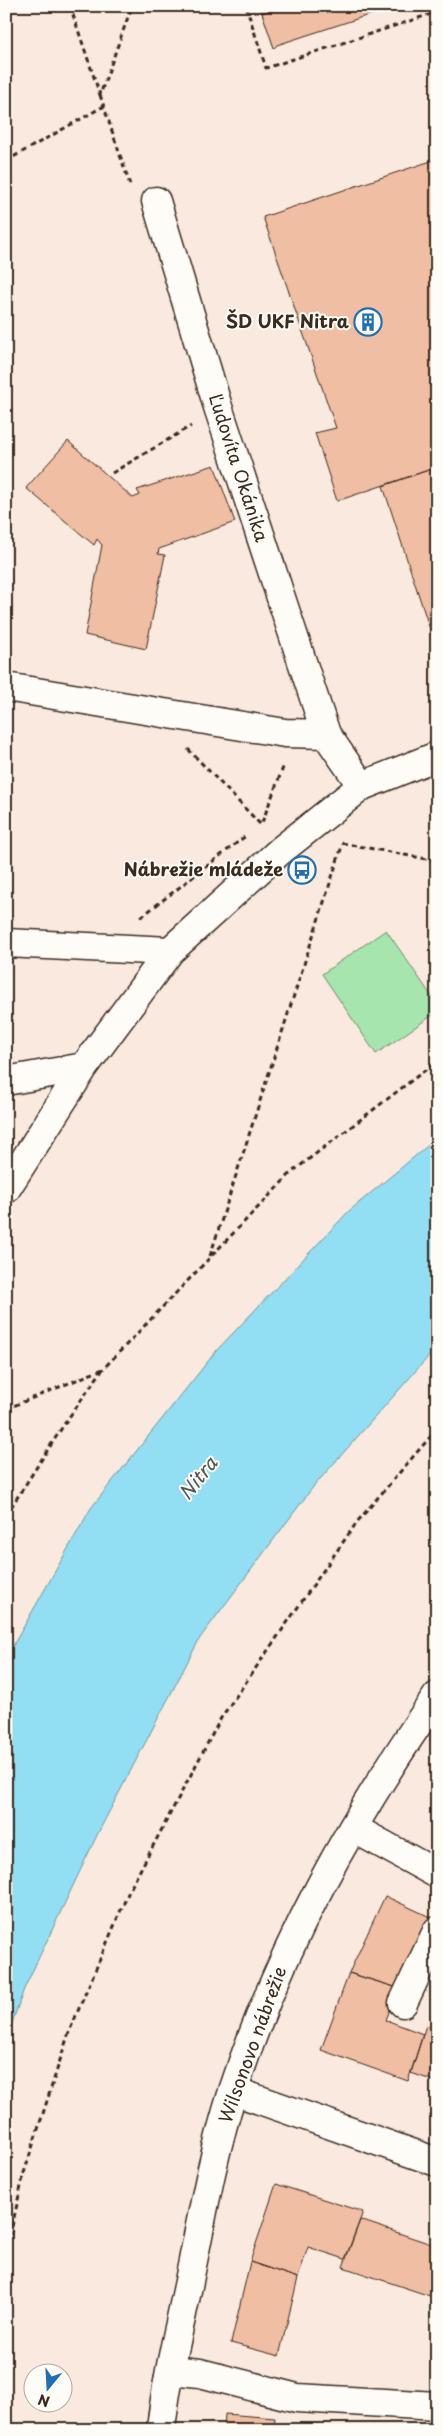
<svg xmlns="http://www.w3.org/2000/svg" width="443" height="2436" font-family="'Playpen Sans',sans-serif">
<rect width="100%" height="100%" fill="#f9e9de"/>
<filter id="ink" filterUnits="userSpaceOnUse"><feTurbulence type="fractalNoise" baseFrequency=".02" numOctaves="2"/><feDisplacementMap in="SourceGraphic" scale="10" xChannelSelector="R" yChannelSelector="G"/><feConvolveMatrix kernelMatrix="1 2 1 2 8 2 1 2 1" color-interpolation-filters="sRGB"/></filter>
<g filter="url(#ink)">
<path fill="#a6e5ad" stroke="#708866" d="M386,930L437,1004V1012L376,1054L322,974Z"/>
<path fill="#92def2" stroke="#6f969d" d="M437,1138V1347L313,1487L200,1638L98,1833L24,1989L6,2040V1658L91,1508L217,1350L349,1211Z"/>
<path fill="#f0bea2" stroke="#3b2a1e" d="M260,6H280L262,13Z
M280,6H396L277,45L274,48L262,13Z
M437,159V467L337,501L315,433L336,428L263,217Z
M68,441L133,498L140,495L137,490L214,465L235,522L159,549L158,554L165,555L146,649L85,635L102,545L97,539L94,545L26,488Z
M437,467V651L383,486Z
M385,1896L430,1917L398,1988L349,1973Z
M349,1973L398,1988L386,2020L423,2034L408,2081L321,2050Z
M426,2025L437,2029V2082L411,2073Z
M276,2184L363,2212L345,2259L308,2247L298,2278L250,2262Z
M360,2220L437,2246V2274L430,2296L343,2267Z
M250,2262L298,2278L279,2356L231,2343Z
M437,2274V2298L430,2296Z
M225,2414L275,2418L274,2430H224Z"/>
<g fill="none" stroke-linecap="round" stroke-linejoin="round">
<g stroke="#3b2a1e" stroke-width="31">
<path id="street" d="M156,201L218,407L326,734L362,786
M6,687L285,733L326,734
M6,943L170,951
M6,1081L84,1067
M6,1189L84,1067L170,951L280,851L362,786L437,756
M353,1828L437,1874
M403,2003L437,1931
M234,2091L437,2162
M171,2370L200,2373L297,2398L437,2406"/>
</g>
<g stroke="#3b2a1e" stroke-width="31">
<path id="secondary" d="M161,2430C166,2380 179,2330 189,2281C202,2217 213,2153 233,2091C280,1947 351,1820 437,1696"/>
</g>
<path stroke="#3b2a1e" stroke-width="3" stroke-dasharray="5 4" stroke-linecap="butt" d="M70,6L100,95L132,6
M246,6L266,68L437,12
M100,95L130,185
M6,161L104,106
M112,473L191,426
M188,749L261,825L284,765
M342,843L437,861
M141,917L247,835
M210,1256L343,843
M6,1409L103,1369
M6,1515L65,1423L103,1369L292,1172L437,1061
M6,2253L24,2173L69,2032L129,1891L221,1718L357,1522L437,1429"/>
<use href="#street" stroke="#fdfcf7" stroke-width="28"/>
<use href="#secondary" stroke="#fdfcf7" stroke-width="28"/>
</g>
</g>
<defs>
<g id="building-ring" transform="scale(1.4375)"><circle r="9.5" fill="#fdfcf7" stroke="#1f6fb2" stroke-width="1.5"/><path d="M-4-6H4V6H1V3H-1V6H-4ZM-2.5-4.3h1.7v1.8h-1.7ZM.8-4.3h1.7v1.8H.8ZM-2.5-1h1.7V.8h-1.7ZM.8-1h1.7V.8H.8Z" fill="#1f6fb2"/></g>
<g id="bus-ring" transform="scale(1.4375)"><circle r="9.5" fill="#fdfcf7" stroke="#1f6fb2" stroke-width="1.5"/><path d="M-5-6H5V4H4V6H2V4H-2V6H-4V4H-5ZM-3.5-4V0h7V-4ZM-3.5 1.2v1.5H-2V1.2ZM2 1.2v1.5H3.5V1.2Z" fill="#1f6fb2"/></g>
</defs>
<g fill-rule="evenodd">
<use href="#building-ring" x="368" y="322"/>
<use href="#bus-ring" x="302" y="870"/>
</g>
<g text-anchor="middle" stroke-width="4" stroke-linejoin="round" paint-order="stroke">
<g font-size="18" font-weight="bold" fill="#3b2a1e" stroke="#fdfcf7" text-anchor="end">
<text x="349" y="328">ŠD UKF Nitra</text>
<text x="283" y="876">Nábrežie mládeže</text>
</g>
<g font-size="18" fill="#3b2a1e" stroke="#fdfcf7">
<text transform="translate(238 468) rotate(72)" y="6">Ľudovíta Okánika</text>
<text transform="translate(253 2045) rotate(-70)" y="6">Wilsonovo nábrežie</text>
</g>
<g font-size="19" font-style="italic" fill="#515753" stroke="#fdfcf7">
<text transform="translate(198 1478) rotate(-51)" y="7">Nitra</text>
</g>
</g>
<rect width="443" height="2436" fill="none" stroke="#fdfcf7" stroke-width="25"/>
<rect x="12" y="12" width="418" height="2411" fill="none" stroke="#3b2a1e" stroke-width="2" filter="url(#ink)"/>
<g transform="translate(48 2388) rotate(198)"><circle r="24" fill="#fdfcf7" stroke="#afa8a0"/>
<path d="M0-4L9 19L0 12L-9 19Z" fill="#1f6fb2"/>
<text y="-8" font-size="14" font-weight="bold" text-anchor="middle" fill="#3b2a1e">N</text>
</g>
</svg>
